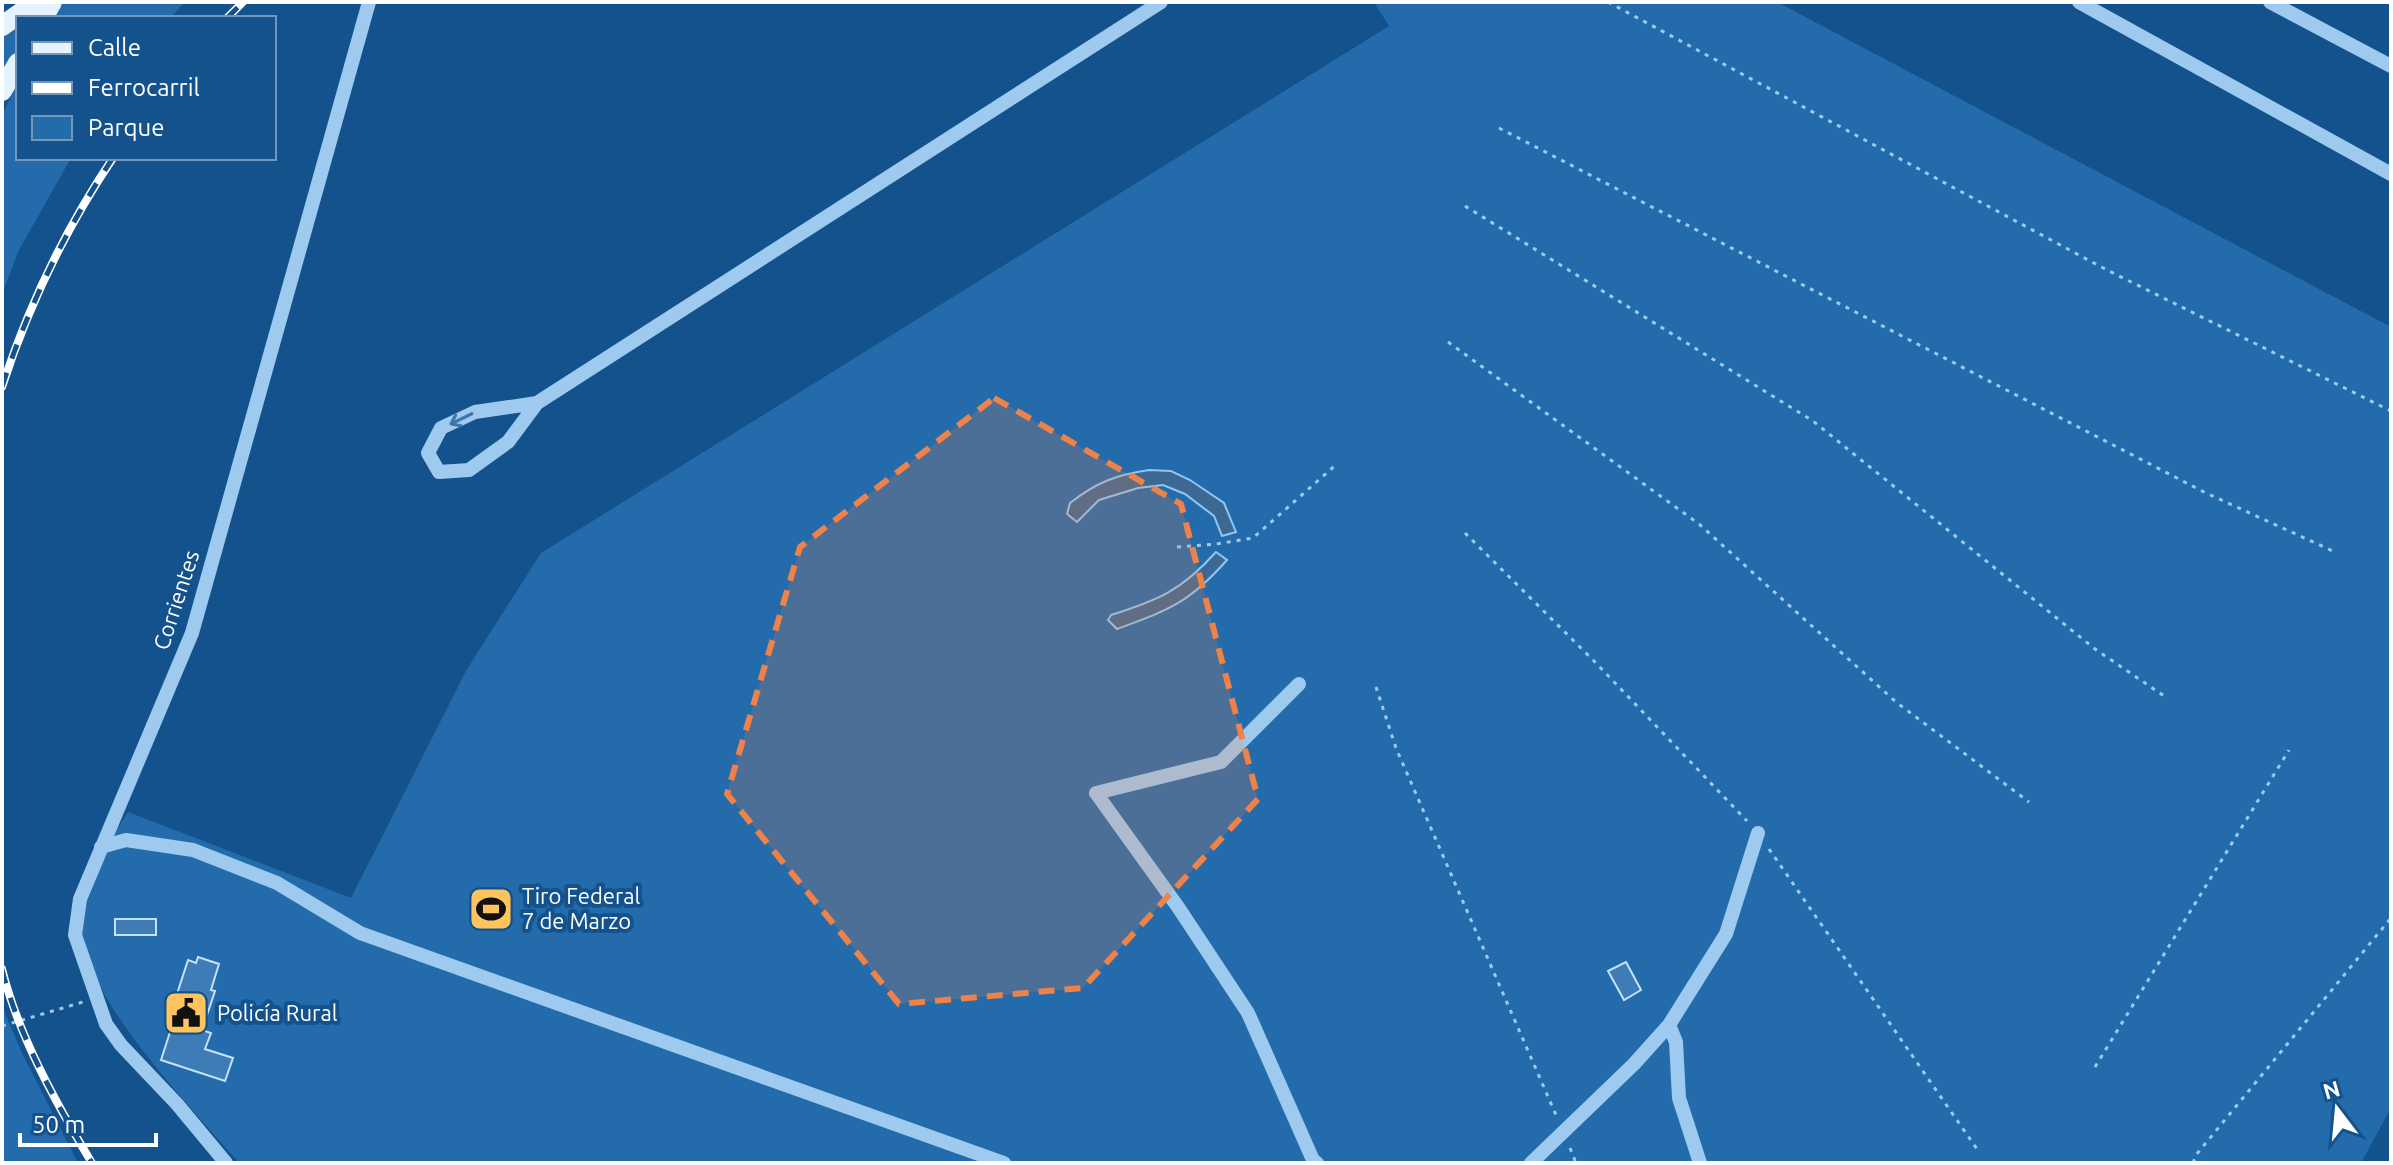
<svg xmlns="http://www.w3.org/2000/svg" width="2393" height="1165" font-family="Ubuntu,sans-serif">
<rect width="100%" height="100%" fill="#14528d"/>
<path fill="#236baa" d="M60,2H185L170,18H51Z
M1374,2H1777L2391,327V1108L2361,1163H239C194,1110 74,989 81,919C84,882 108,843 128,812L351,898L467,669L541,553L1389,26Z
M18,20V55L2,73V30Z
M18,82V158H71L19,250L2,294V115Z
M2,1006L22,1053L78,1163H2Z"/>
<path fill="#3c6994" stroke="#90c6f3" stroke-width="2" d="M1149,470L1171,471L1190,480L1224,503L1236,532L1222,536L1214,516L1185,494L1163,485L1138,488L1099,500L1077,522L1067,514L1070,503C1097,482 1116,475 1149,470Z
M1216,552L1227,560C1189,603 1169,610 1117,629L1108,620L1111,615C1159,600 1182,590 1216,552Z"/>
<path fill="#3d7cb6" stroke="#c4e2fc" stroke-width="2" d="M115,919H156V935H115Z
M198,957L219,964L211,990L215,991L202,1030L211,1033L205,1049L233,1058L225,1081L161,1060L171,1029L166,1028L188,960L196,963Z
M1626,962L1641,990L1624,1000L1608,971Z"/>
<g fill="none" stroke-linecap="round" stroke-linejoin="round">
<path stroke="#9ecaf0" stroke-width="3" stroke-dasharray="4 6" stroke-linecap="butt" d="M1608,2L2105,269L2391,411
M1499,128L2206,493L2335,552
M1465,206L1813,421L2095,649L2167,698
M1448,342L1699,524L1896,702L2029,802
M1465,533L1595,662L1747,821
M1177,547L1216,544L1253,538L1338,463
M1376,687L1396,748L1556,1115
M1769,849L1979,1152
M2,1026L83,1002
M2095,1067L2289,750
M1570,1148L1576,1163
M2193,1163L2196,1155L2391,918"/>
<path stroke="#9ecaf0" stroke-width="14" d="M2079,2L2391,174
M2270,2L2391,66
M537,403L475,412L441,428L428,453L439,472L469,470L508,442L537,403L1161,2
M1299,684L1221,762L1096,793L1178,907L1248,1013L1313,1160L1317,1163
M101,847L126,840L193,850L277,883L360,933L1004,1163
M1669,1025L1676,1042L1679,1098L1700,1163
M226,1163L177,1104L121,1045L106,1024L75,935L80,899L192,633L369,2
M1531,1163L1634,1064L1669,1025L1726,934L1758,833"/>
<path stroke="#e7f2ff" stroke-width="20" d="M43,18L52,2
M2,26L36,2
M2,91L18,63"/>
<g stroke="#fff" stroke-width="8">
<path id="rail" d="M227,18L243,2
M2,387C28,307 66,228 113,158
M2,969C18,1035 57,1105 92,1163"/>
</g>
<use href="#rail" stroke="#14528d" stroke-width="5" stroke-dasharray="15" stroke-linecap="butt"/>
</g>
<defs><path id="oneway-shaft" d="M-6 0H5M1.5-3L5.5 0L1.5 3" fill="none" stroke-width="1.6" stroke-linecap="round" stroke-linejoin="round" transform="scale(2)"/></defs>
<use stroke="#3d76ab" href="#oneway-shaft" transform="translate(461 419) rotate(154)"/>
<path fill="#ee8249" fill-opacity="0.2" stroke="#ee8249" stroke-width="6" stroke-dasharray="16 10" stroke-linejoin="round" d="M994,398L1181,504L1258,799L1083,988L899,1004L727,794L800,547Z"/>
<defs>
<g id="stadium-square" transform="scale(2.3)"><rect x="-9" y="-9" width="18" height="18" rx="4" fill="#ffc45d" stroke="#14528d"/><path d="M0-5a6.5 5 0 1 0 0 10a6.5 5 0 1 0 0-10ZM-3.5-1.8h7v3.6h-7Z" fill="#111"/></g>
<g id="civic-square" transform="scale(2.3)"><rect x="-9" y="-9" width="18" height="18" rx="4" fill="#ffc45d" stroke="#14528d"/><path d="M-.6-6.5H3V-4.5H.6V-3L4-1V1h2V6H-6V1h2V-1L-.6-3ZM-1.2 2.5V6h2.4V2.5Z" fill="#111"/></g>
</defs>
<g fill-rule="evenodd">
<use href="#stadium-square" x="491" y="909"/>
<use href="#civic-square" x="186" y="1013"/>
</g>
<g text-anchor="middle" stroke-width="8" stroke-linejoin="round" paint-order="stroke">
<g font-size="22" fill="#fff" stroke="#14528d">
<text transform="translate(176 600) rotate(-72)" y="8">Corrientes</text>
</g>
<g font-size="22" fill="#fff" stroke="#14528d" text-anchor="start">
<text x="522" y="904">Tiro Federal<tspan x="522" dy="25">7 de Marzo</tspan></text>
<text x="217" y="1021">Policía Rural</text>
</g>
</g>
<rect width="2393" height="1165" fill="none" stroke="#ffffff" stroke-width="8"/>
<rect x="16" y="16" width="260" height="144" fill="#14528d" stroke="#7297bb" stroke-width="2"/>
<rect x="32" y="42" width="40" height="12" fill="#e7f2ff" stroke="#7297bb" stroke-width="2"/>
<text x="88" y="56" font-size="24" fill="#ffffff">Calle</text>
<rect x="32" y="82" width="40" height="12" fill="#ffffff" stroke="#7297bb" stroke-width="2"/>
<text x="88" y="96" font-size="24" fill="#ffffff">Ferrocarril</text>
<rect x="32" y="116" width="40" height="24" fill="#236baa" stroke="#7297bb" stroke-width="2"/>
<text x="88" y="136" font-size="24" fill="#ffffff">Parque</text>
<g transform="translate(2337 1109) rotate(344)" stroke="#14528d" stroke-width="6" paint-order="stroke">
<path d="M0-6L14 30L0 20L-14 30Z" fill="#ffffff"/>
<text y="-12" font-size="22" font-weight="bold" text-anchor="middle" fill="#ffffff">N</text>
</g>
<path d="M20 1133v12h136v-12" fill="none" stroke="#ffffff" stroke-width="4"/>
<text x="32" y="1133" font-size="24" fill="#ffffff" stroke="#14528d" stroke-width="6" paint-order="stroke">50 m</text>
</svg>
